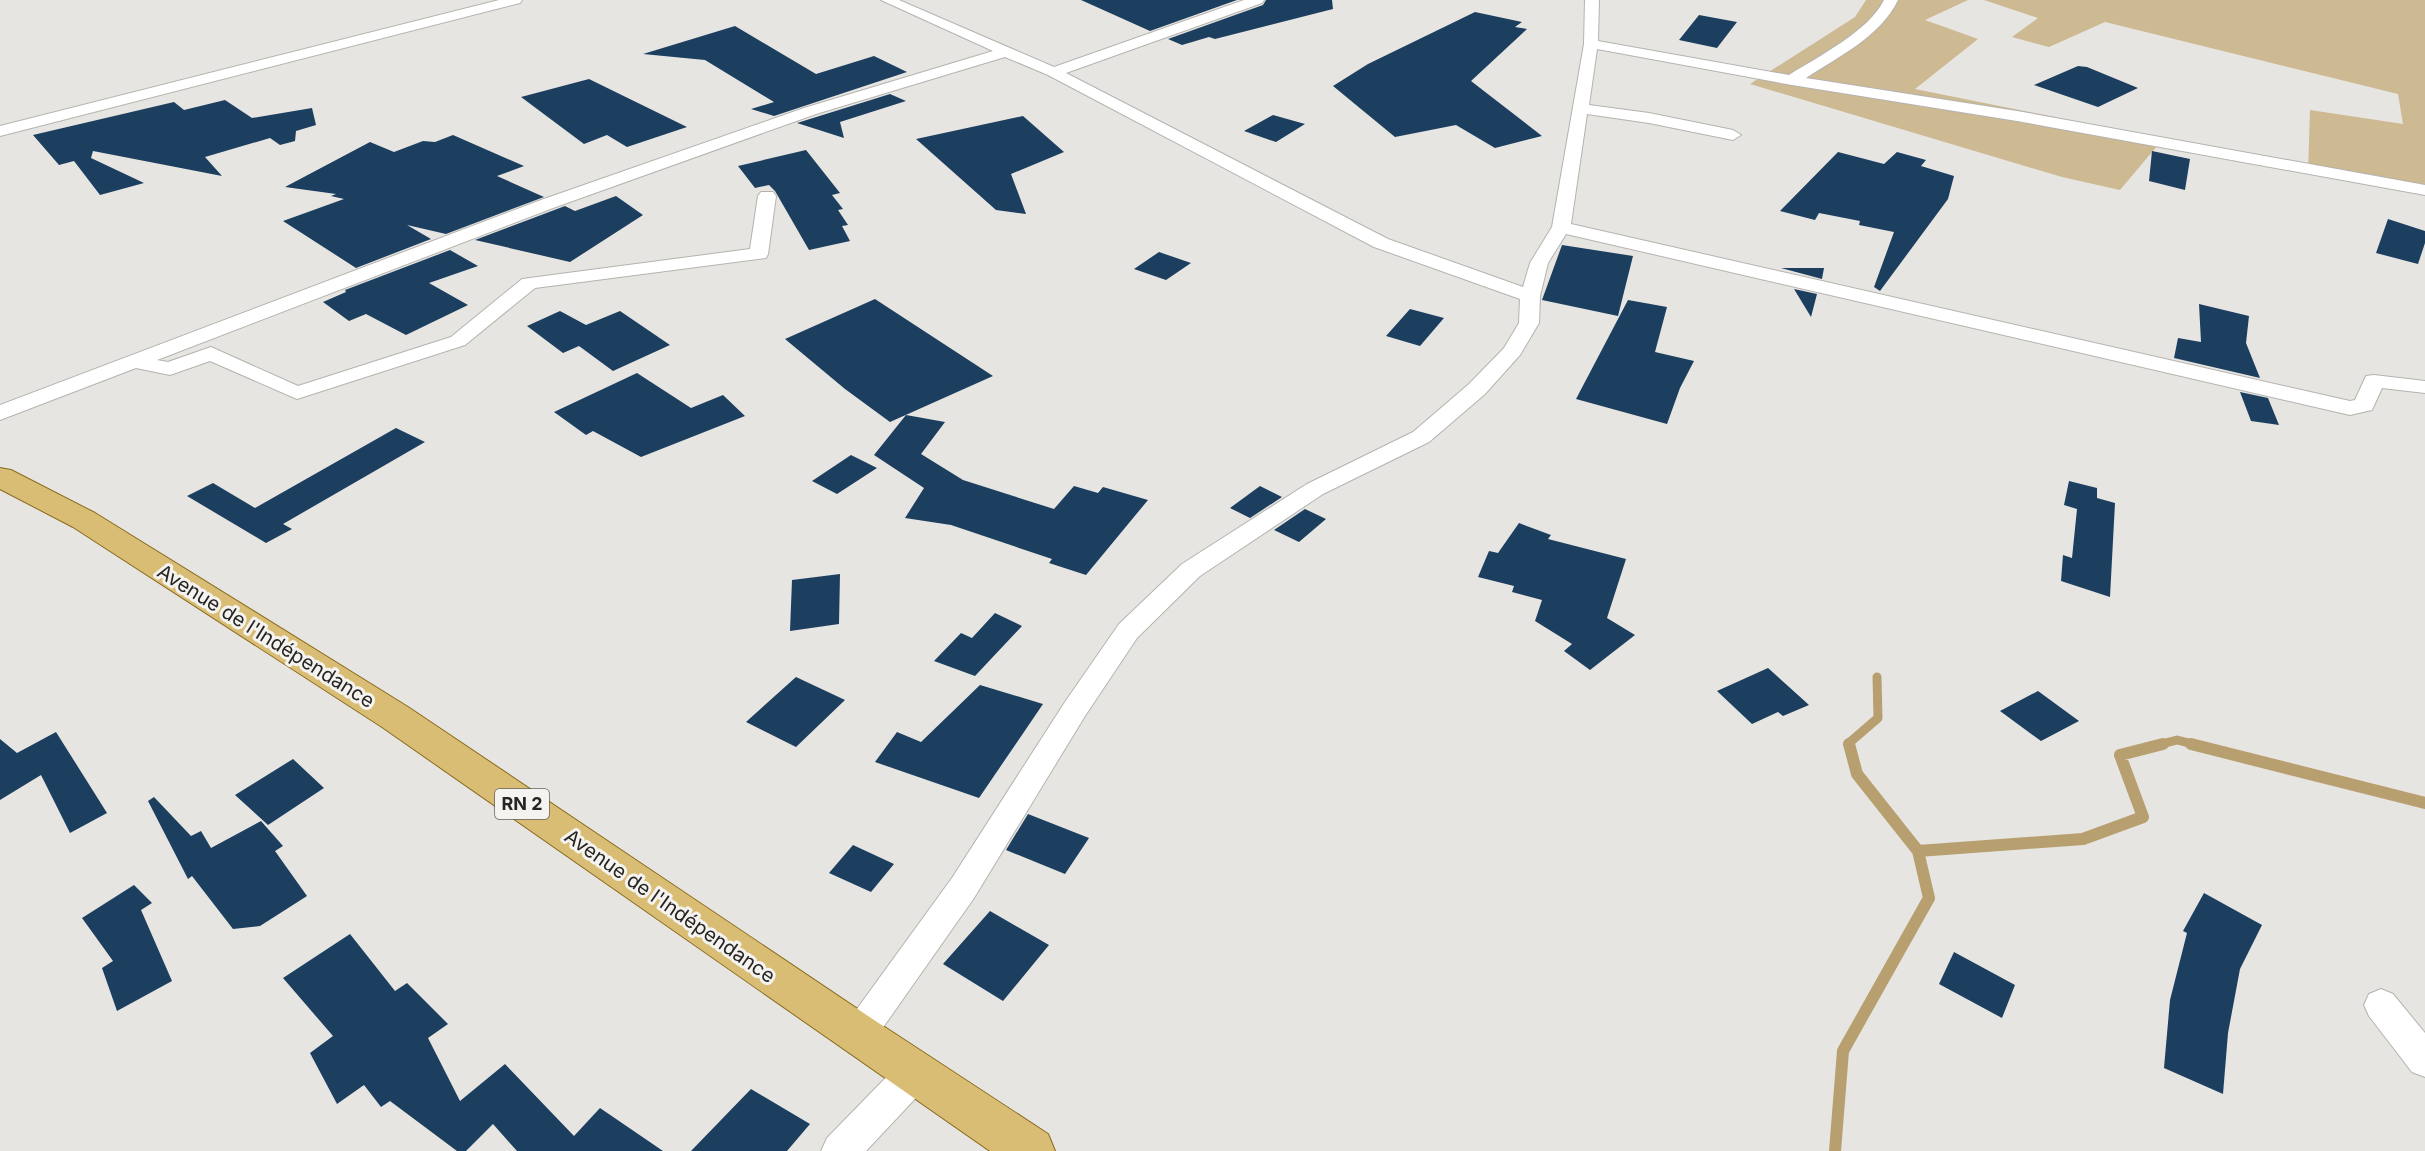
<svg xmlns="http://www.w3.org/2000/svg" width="2425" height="1151" font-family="Inter,sans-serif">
<rect width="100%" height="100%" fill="#e7e5e1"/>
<path fill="#cdb992" d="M1866,0H1968L1925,20L1978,39L1915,89L2163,139L2120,190L2062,177L1750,84L1855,17Z
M1984,0H2425V195L2308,173L2310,110L2403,124L2398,94L2105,22L2049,47L2012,37L2038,18Z"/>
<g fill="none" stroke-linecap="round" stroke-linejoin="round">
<path stroke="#b79f6f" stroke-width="9" d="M1850,745L1849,743L1878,718L1877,677
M2158,745L2177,740L2197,745"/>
<path stroke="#b79f6f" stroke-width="12" d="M2191,744L2425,803
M1918,851L2083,839L2143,817L2120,755L2163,744
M1835,1151L1843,1051L1929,898L1918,851L1857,774L1849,744"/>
</g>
<path fill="#1c3f60" d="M1081,0H1237L1150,31Z
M1266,0H1332L1333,9L1215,39L1209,37L1182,45L1168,39L1263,5Z
M1475,12L1522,22L1515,27L1527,29L1471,81L1542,136L1495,148L1456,125L1395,137L1333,86L1368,64Z
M1699,15L1737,22L1717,48L1679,40Z
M735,26L816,74L874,56L907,72L774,116L751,109L774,102L705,60L643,54Z
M2078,66L2087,67L2138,88L2098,107L2034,85Z
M589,79L687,127L627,147L607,135L584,144L521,97Z
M890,94L906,101L840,122L844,138L797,123Z
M225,100L252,118L312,108L316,125L296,131L295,141L280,145L270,138L205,157L222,176L93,151L91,158L144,183L100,195L74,161L59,165L33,135L174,102L184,110Z
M1273,115L1305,124L1276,142L1244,131Z
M1023,116L1064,152L1011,174L1026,214L996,210L916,139Z
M453,135L524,166L497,176L544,197L446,234L407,225L431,239L356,268L283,221L344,199L331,196L336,194L285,187L370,142L394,152L423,141L435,142Z
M806,150L840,193L832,195L843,209L838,210L848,225L842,226L850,241L809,250L775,191L769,185L755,188L738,166Z
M2152,151L2190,159L2185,190L2149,181Z
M1838,152L1884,164L1897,152L1926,160L1921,166L1954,176L1948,199L1880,291L1874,287L1894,232L1859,225L1860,221L1819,213L1815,220L1780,211Z
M616,196L643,215L570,262L475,240L565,206L575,211Z
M2388,219L2425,231V243L2418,264L2376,253Z
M1562,245L1633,256L1618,316L1542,300Z
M450,250L478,266L429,283L468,305L406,335L366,314L349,321L323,302L346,292L345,290Z
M1159,252L1191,263L1166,280L1134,269Z
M1781,268H1824L1822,279Z
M1794,289L1817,294L1811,317Z
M875,299L901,316L993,376L890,422L845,389L785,339Z
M1628,300L1667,307L1655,352L1694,361L1680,388L1667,424L1576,399Z
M2199,304L2249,316L2246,343L2260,378L2174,358L2178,338L2201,342Z
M1410,309L1444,318L1420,346L1386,336Z
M560,311L586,325L620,311L670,345L613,371L579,346L563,353L527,326Z
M637,373L691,408L723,395L745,416L641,457L593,431L586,435L554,412Z
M2240,392L2268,398L2279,425L2251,421Z
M906,415L945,422L921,454L963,480L1054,509L1074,486L1098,493L1103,487L1148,500L1086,575L1049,563L1052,559L951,525L905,518L924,488L874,455Z
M396,428L425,442L283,524L292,529L266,543L187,496L213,483L255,508Z
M851,455L877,468L837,494L812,481Z
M2069,481L2097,488V498L2115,503L2110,597L2061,581L2063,555L2072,558L2077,509L2064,505Z
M1260,486L1282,497L1250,518L1230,508Z
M1305,509L1326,519L1299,542L1274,530Z
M1519,523L1551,535L1548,539L1626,559L1607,618L1635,635L1590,670L1564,651L1572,644L1535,621L1542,600L1512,592L1514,586L1478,577L1489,551L1498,553Z
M840,574L839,624L790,631L792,580Z
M995,613L1022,626L975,676L934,661L961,633L972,638Z
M1768,668L1809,705L1783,716L1778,712L1752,724L1717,691Z
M796,677L845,700L796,747L746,722Z
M980,685L1043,704L979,798L875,762L897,732L921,742Z
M2038,691L2079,721L2041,741L2000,711Z
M56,732L107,813L70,833L41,775L0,800V739L17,753Z
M293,759L324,788L268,825L235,795Z
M154,797L191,836L201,831L211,848L261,821L283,846L275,851L307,896L260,926L233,929L192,876L188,879L148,801Z
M1028,814L1089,838L1065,874L1006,850Z
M853,845L894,864L871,892L829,873Z
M134,885L152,903L141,910L172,981L117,1011L102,968L113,961L82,918Z
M2204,893L2262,925L2240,969L2228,1033L2223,1094L2164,1068L2170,1000L2187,933L2183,931Z
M990,911L1049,945L1003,1001L943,964Z
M350,934L395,991L407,983L448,1024L428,1038L460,1101L505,1064L574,1136L600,1108L663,1151H517L493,1124L466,1151H457L390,1101L381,1107L364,1085L337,1104L310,1053L333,1036L283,978Z
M1954,952L2015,985L2002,1018L1939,984Z
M751,1089L810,1124L787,1151H691Z"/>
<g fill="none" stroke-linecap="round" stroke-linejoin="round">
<g stroke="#b5b3af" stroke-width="2">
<path id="street" d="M499,0H522L520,3L0,136V126Z
M881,0H899L1054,67L1244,0H1264L1262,3L1066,73L1388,239L1523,287L1530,263L1552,227L1584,44L1585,0H1599L1598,41L1789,75C1819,56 1869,31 1884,0H1898C1881,36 1838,57 1806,78L2017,111L2425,185V195L2017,121L1792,85L1597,49L1589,105L1649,113L1733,130L1741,135L1733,140L1649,123L1587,114L1571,224L2350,401L2355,400L2366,376L2374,375L2425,381V393L2382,388L2372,410L2350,415L1566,234L1548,263L1540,296L1539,323L1520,355L1485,394L1429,442L1323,494L1200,576L1137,638L1085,716L974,898L870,1046L858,1051L846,1046L840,1035L846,1024L952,878L1065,702L1119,624L1182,564L1307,484L1413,432L1469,384L1504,348L1519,323L1520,299L1374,247L1048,75L1005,57L816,114L553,208L157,360L168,362L211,347L298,386L451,337L522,279L750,249L758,196L761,192H773L776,196L768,254L766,258L535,288L465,345L297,399L210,361L170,375L136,368L0,420V405L541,200L804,108L993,51Z
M2381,989L2393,994L2425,1033V1077L2412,1072L2369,1016L2364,1005L2369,994Z
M916,1055L929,1060L934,1072L929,1084L866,1151H821L827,1138L903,1060Z"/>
</g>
<g stroke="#8a6b1d" stroke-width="2">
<path id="primary" d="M0,468L11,470L95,513L408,707L874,1020L1048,1134L1055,1151H990L382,727L73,527L0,489Z"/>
</g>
<use href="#street" fill="#fff" fill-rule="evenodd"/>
<use href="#primary" fill="#d9bd75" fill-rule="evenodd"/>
</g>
<g text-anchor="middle" stroke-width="6" stroke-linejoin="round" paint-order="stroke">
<rect fill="#f5f3ef" stroke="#646361" stroke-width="1.5" x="495" y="789" width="54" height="30" rx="4.5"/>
<g font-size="18" font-weight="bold" fill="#262524">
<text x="522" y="810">RN 2</text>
</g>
<g font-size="20" fill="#262524" stroke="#f5f3ef">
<text transform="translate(266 636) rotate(32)" y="7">Avenue de l'Indépendance</text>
<text transform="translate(670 906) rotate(35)" y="7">Avenue de l'Indépendance</text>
</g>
</g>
</svg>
